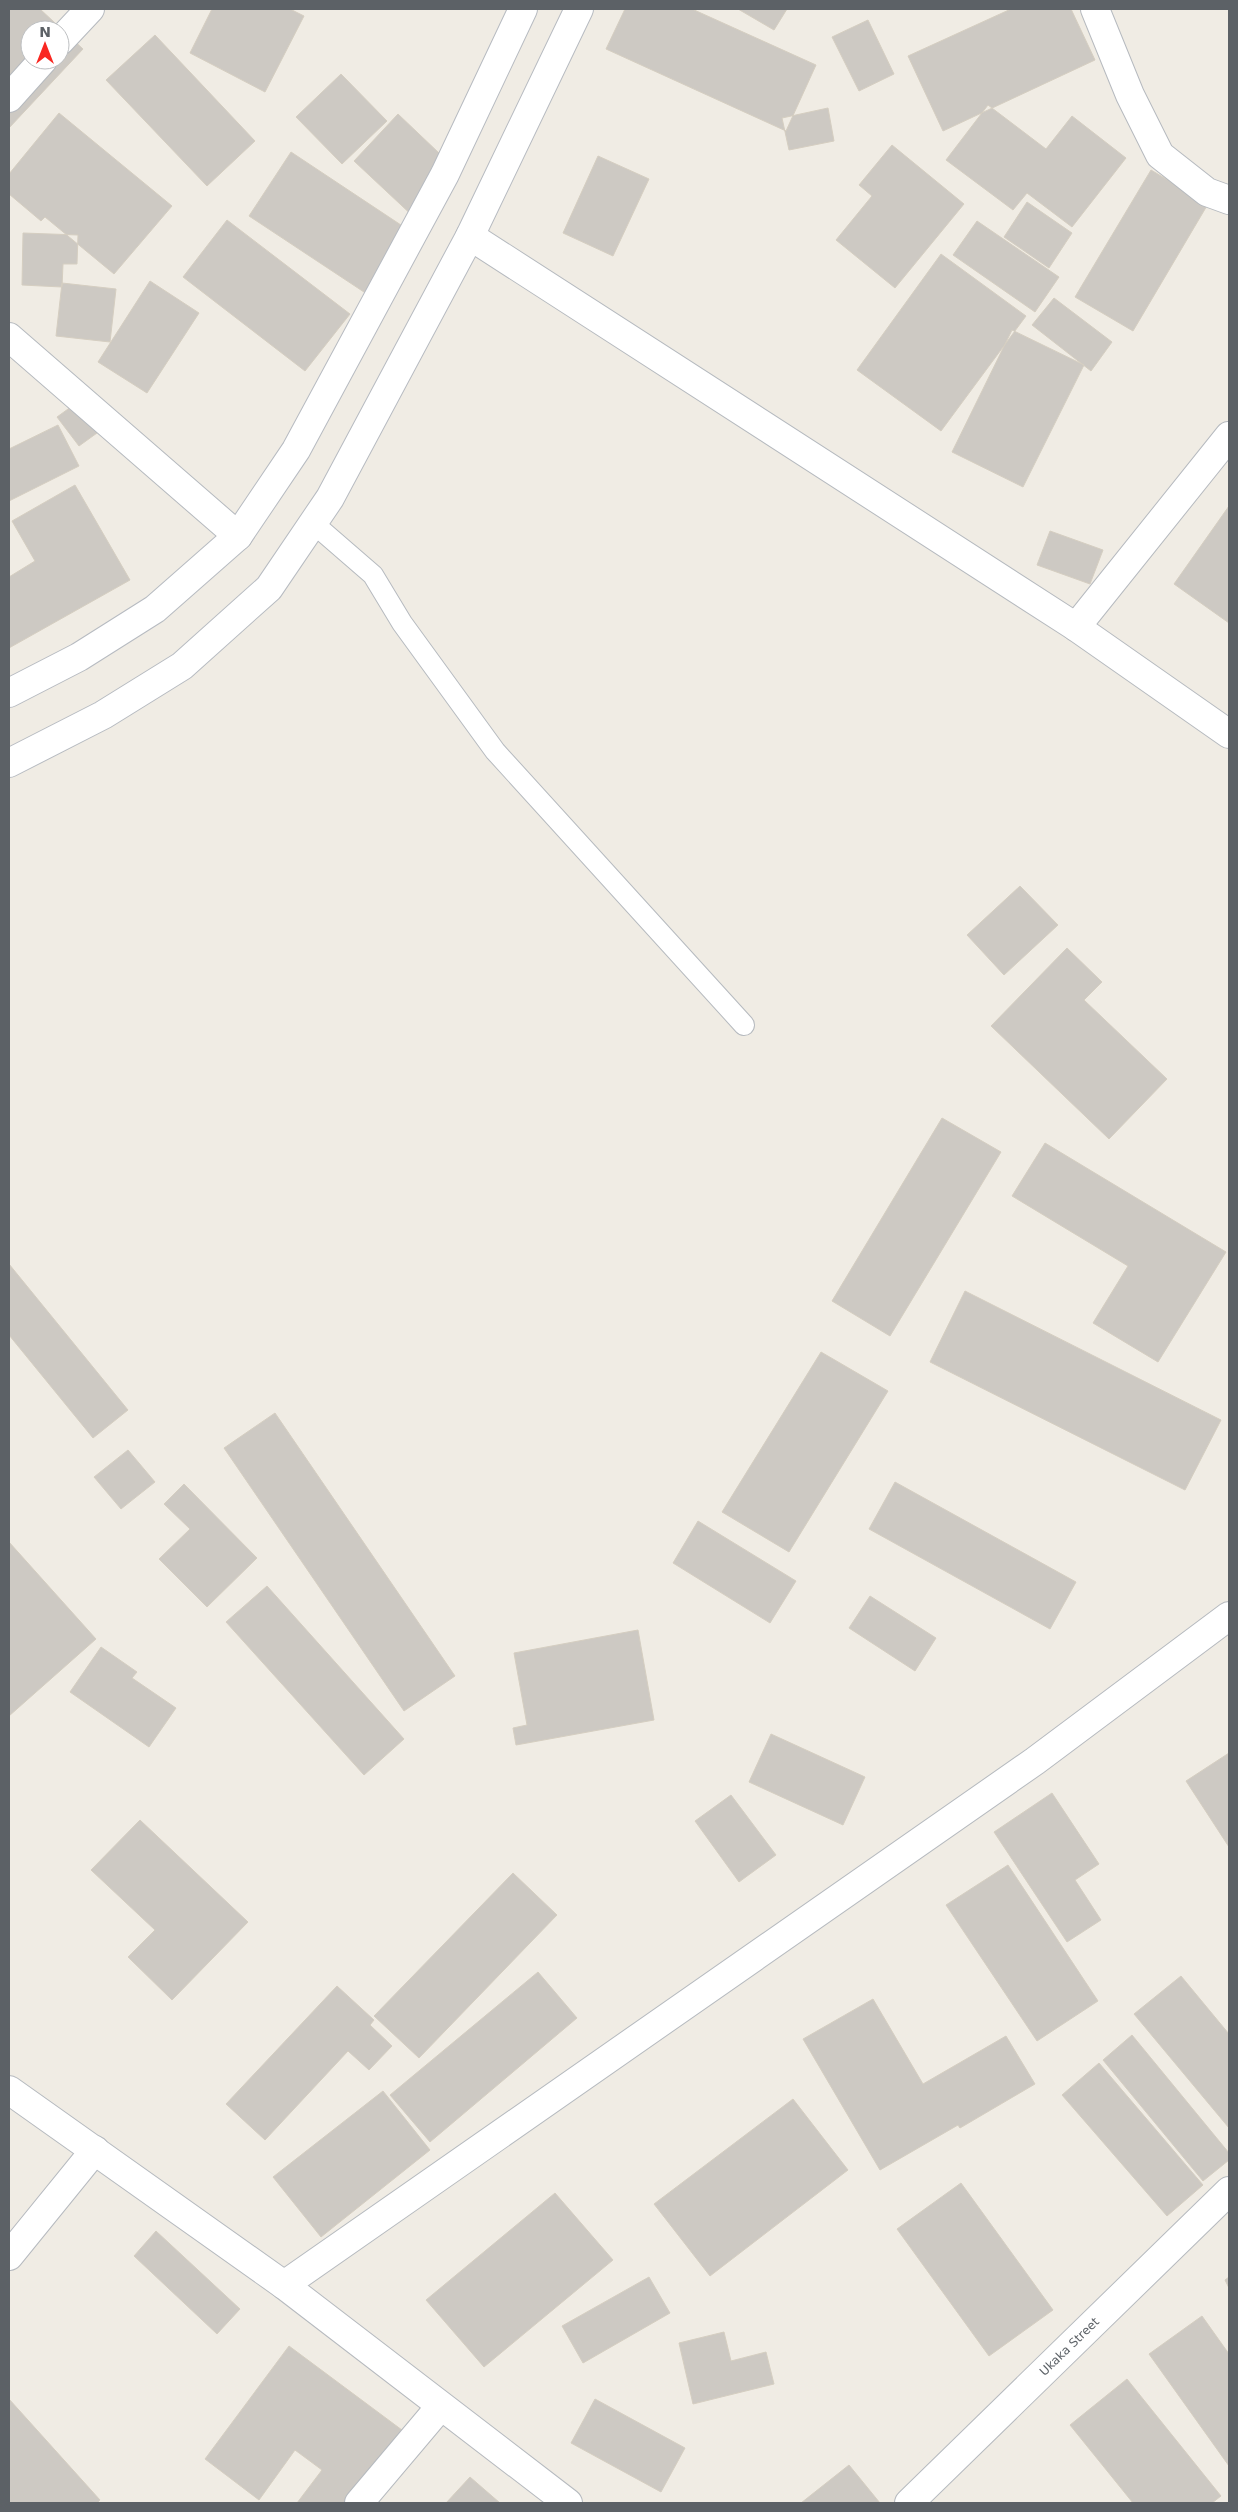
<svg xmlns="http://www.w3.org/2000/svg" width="1238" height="2512" font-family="'DejaVu Sans',sans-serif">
<rect width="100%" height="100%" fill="#f0ece4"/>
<path fill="#cdc9c3" stroke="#d5cec1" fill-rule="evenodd" d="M9,9H40L83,49L9,128ZM30,30H60V60H30Z
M212,9H290L304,16L265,92L190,53Z
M625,9H692L816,65L786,131L606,49Z
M738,9H787L774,30Z
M1011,9H1071L1095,60L943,131L908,56Z
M868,20L894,74L859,91L832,37Z
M155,35L255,141L207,186L106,80Z
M341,74L387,121L342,164L296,117Z
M988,105L1046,149L1072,116L1126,158L1072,227L1027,193L1013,210L946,160Z
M828,108L834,141L789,150L782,118Z
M59,113L172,206L114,274L45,217L41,221L9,194V174Z
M398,114L460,173L416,219L354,161Z
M892,145L964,204L895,288L836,240L872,196L859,185Z
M291,152L416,235L373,298L249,216Z
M598,156L649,179L613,256L563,233Z
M1151,170L1208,204L1133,331L1075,297Z
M1027,202L1072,233L1049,268L1004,237Z
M227,220L350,314L305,371L183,277Z
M977,221L1059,277L1035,312L953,255Z
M23,233L78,235L77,264H63L62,287L22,285Z
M941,254L1026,316L941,431L857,370Z
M150,281L199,313L147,393L98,362Z
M62,283L116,289L110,342L56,336Z
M1054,298L1112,342L1091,371L1032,325Z
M1012,330L1084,365L1023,487L952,452Z
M75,404L97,433L79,446L57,417Z
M58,425L79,466L9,501V449Z
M75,485L130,580L9,648V577L35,561L12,521Z
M1229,506V623L1174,584Z
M1050,531L1103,550L1090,584L1037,565Z
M1020,886L1058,925L1004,975L967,935Z
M1067,948L1102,982L1084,1000L1167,1079L1109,1139L991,1026Z
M942,1118L1001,1152L890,1336L832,1301Z
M1045,1143L1226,1252L1158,1362L1093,1323L1128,1266L1012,1196Z
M9,1264L128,1410L93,1438L9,1335Z
M965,1291L1221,1420L1185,1490L930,1362Z
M821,1352L888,1391L789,1552L722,1512Z
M275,1413L455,1676L404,1711L224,1448Z
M128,1450L155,1482L121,1509L94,1477Z
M895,1482L1076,1582L1050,1629L869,1529Z
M184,1484L257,1558L207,1607L159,1559L190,1529L164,1504Z
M698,1521L796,1581L770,1623L673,1563Z
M9,1542L96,1639L9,1716Z
M267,1586L404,1739L364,1775L226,1622Z
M870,1596L936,1638L915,1671L849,1628Z
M638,1630L654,1720L516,1745L513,1728L527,1725L514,1653Z
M101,1647L137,1672L132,1678L176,1708L149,1747L70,1692Z
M771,1734L865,1777L843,1825L749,1782Z
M1229,1753V1847L1186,1781Z
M1052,1793L1099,1864L1075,1880L1101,1920L1067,1942L994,1832Z
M731,1795L776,1855L739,1882L695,1821Z
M140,1820L248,1922L172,2000L128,1957L155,1930L91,1870Z
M1008,1865L1098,2001L1037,2041L946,1905Z
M513,1873L557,1915L419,2058L374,2016Z
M538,1972L577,2018L430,2142L390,2095Z
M1181,1976L1229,2034V2128L1134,2014Z
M337,1986L374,2020L370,2025L392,2046L369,2070L348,2051L265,2140L226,2104Z
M873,1999L923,2084L1006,2036L1035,2084L960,2128L958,2125L880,2170L803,2039Z
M1132,2035L1229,2153V2160L1203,2181L1103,2060Z
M1099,2063L1203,2185L1167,2216L1062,2095Z
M383,2091L430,2150L321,2237L273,2177Z
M793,2099L848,2170L710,2276L654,2204Z
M961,2183L1053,2310L989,2356L897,2229Z
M555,2193L613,2260L484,2367L426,2300Z
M156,2231L240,2309L217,2334L134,2256Z
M649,2277L670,2313L583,2363L562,2326Z
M1229,2277V2288L1225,2280Z
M1202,2316L1229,2354V2466L1149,2354Z
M724,2332L731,2361L766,2352L774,2384L693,2404L679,2343Z
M289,2346L410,2436L359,2503H297L322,2470L295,2450L259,2500L205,2459Z
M1127,2379L1221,2496L1212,2503H1133L1070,2425Z
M9,2399L100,2500L97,2503H9Z
M595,2399L685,2448L661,2492L571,2443Z
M849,2465L880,2503H801Z
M470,2477L500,2503H446Z"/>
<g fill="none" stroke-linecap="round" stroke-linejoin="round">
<g stroke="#b6babf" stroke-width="22">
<path id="lane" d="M313,523L373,575L402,623L495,751L744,1025"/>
</g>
<g stroke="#b6babf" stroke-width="30">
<g id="street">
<path d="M1095,9L1130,95L1160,155L1207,192L1229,200"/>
<path d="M60,41L90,9"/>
<path d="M9,98L43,60"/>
<path d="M470,236L1076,627L1229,734"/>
<path d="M9,337L238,536"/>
<path d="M1076,627L1229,436"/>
<path d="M9,2090L284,2285L568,2503"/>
<path d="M9,2256L95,2150"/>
<path d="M284,2285L1035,1761L1229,1616"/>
<path d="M359,2503L440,2407"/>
<path id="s1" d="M909,2503L1229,2191"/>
</g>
</g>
<g stroke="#b7bbc1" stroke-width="30">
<path id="secondary" d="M9,693L79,657L155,609L238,536L296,450L445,174L523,9
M9,763L103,715L182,666L269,588L330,498L470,236L579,9"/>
</g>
<use href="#lane" stroke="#fff" stroke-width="20"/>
<use href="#street" stroke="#fff" stroke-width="28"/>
<use href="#secondary" stroke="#fff" stroke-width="28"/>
</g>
<g text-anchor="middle" stroke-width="4.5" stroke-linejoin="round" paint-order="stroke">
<g font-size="12" fill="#5c6166" stroke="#fff">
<text dy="4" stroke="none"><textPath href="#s1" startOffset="224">Ukaka Street</textPath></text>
</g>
</g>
<rect width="1238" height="2512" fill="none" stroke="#5c6166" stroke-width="20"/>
<g transform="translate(45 45)"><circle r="24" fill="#ffffff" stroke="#bec0c2"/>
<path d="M0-4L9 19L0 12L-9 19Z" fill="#f92721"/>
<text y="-8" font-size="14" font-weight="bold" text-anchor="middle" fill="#5c6166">N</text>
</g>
</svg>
